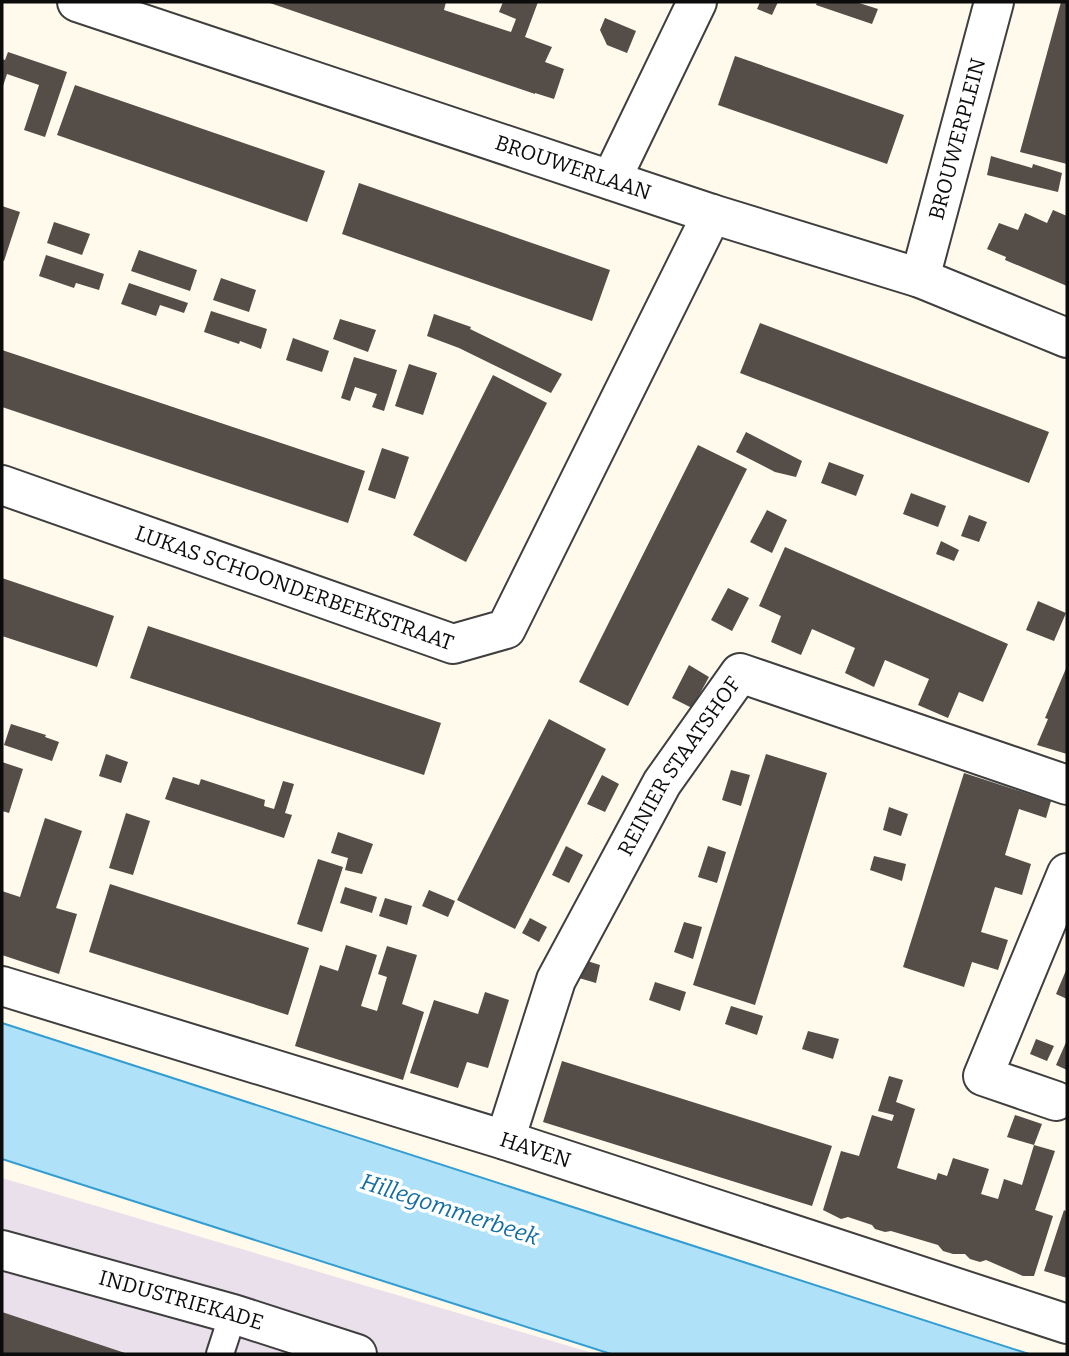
<svg xmlns="http://www.w3.org/2000/svg" width="1069" height="1356" font-family="Bitter,serif">
<rect width="100%" height="100%" fill="#fffaec"/>
<path fill="#eae0ec" d="M2,1178L596,1354H2Z"/>
<path fill="#afe2f8" stroke="#339dd2" stroke-width="2" d="M2,1023L1029,1354H611L2,1159Z"/>
<path fill="#554d48" d="M267,2H446L444,10L511,32L516,19L499,12L503,2H538L525,37L552,47L545,62L564,69L554,99L535,93V94Z
M760,2H778L772,15L757,9Z
M817,2H856L878,9L872,24L816,5Z
M1061,2H1067V164L1020,152Z
M605,18L636,31L627,53L607,45L600,30Z
M8,52L67,72L45,137L24,130L39,85L7,74L2,89V59L5,60Z
M735,56L904,115L887,164L718,105Z
M75,85L325,171L307,222L57,135Z
M991,156L1032,168L1033,164L1062,173L1058,192L987,175Z
M359,183L610,270L592,321L342,234Z
M2,206L20,212L4,261L2,260Z
M1053,210L1067,216V286L1005,260L1006,257L987,249L999,223L1018,230L1025,213L1047,223Z
M54,222L90,234L82,255L47,243Z
M139,250L197,270L190,291L131,271Z
M46,255L104,274L99,290L76,283L74,288L39,276Z
M221,278L256,290L249,312L213,300Z
M129,283L188,303L184,313L160,305L156,316L121,304Z
M211,311L267,329L261,349L240,341L239,344L204,332Z
M434,314L471,327L470,329L562,374L551,393L459,348L427,336Z
M340,319L376,330L368,352L333,339Z
M760,323L1049,432L1029,483L740,373Z
M293,338L329,351L322,372L286,360Z
M2,350L365,471L348,523L2,407Z
M354,357L397,370L384,411L372,407L377,394L355,387L350,401L341,398Z
M409,364L437,373L423,415L395,406Z
M493,375L547,403L466,562L413,535Z
M746,432L802,461L796,477L775,472L736,452Z
M698,445L747,469L628,706L579,682Z
M382,448L409,457L395,499L368,490Z
M829,462L864,475L856,496L821,483Z
M911,493L946,506L938,527L903,514Z
M767,510L787,520L772,553L750,542Z
M969,515L987,522L979,542L961,536Z
M941,541L959,550L954,561L936,554Z
M785,547L1008,644L983,702L959,692L948,718L918,705L929,679L885,660L874,687L845,673L855,648L812,629L801,655L771,642L781,616L759,606Z
M2,578L114,616L97,667L2,636Z
M728,588L749,598L732,631L711,620Z
M1038,601L1066,613L1054,641L1026,630Z
M148,626L441,723L424,775L130,678Z
M689,665L709,677L692,708L672,698Z
M1067,666V754L1037,745L1048,719L1045,718Z
M549,719L606,749L515,929L457,900Z
M11,724L46,735L45,737L59,742L52,761L4,745Z
M106,754L128,762L121,783L99,776Z
M766,754L827,773L755,1005L693,985Z
M2,762L23,769L9,813L2,811Z
M731,770L750,775L741,806L722,800Z
M964,773L1051,801L1046,818L1019,809L1005,855L1031,864L1022,895L995,887L981,932L1008,940L998,970L972,962L964,987L903,967Z
M602,775L619,784L605,812L587,804Z
M173,777L199,785L201,779L265,800L264,806L274,809L283,781L294,784L285,813L292,815L284,838L165,799Z
M889,807L908,814L901,836L883,830Z
M126,813L150,821L133,875L109,868Z
M45,818L82,831L56,908L77,914L59,974L2,955V891L20,897Z
M338,832L373,844L362,874L345,870L348,858L331,853Z
M566,846L583,855L569,883L552,875Z
M708,846L726,852L717,883L698,877Z
M874,856L906,864L902,881L870,870Z
M318,859L343,867L322,932L297,924Z
M110,884L309,948L288,1015L89,952Z
M345,887L377,897L372,913L340,903Z
M429,890L455,901L448,917L422,906Z
M385,898L412,906L407,925L379,916Z
M530,918L547,927L539,942L522,933Z
M684,922L702,927L693,959L674,952Z
M346,945L377,955L361,1006L377,1011L387,977L378,974L387,946L417,955L402,1004L424,1012L403,1080L295,1046L320,965L338,971Z
M584,960L600,965L596,983L579,978Z
M1067,968V999L1056,994Z
M655,982L686,992L680,1011L649,1000Z
M485,992L509,1000L488,1068L467,1062L458,1088L410,1073L434,1000L478,1014Z
M731,1006L763,1016L757,1035L725,1024Z
M808,1031L839,1039L833,1059L802,1049Z
M1036,1039L1054,1046L1047,1061L1030,1054Z
M1067,1040V1070L1056,1065Z
M562,1061L832,1146L812,1206L543,1122Z
M889,1076L903,1080L896,1102L915,1109L897,1168L936,1180L938,1173L947,1176L953,1158L989,1169L981,1194L998,1199L1004,1179L1022,1185L1034,1145L1007,1137L1015,1115L1042,1124L1034,1145L1055,1151L1035,1210L1053,1216L1034,1276H1023L986,1260L980,1262L970,1259L965,1254H953L943,1251L938,1245L891,1231L885,1232L875,1229L872,1225L848,1217L841,1219L823,1210L841,1151L859,1156L872,1115L892,1121L894,1115L878,1111Z
M1064,1210L1067,1212V1278L1044,1271Z
M2,1312L128,1354H2Z"/>
<g fill="none" stroke-linecap="round" stroke-linejoin="round">
<g stroke="#3f3f3f" stroke-width="30">
<path id="service" d="M220,1354L233,1314"/>
</g>
<g stroke="#3f3f3f" stroke-width="42">
<g id="minor">
<path id="s1" d="M77,2L712,214L920,278L1067,338"/>
<path d="M611,180L697,2"/>
<path id="s2" d="M920,278L994,2"/>
<path id="s3" d="M2,485L453,644L506,629L712,214"/>
<path id="s4" d="M2,986L505,1140L1067,1324"/>
<path d="M1056,1101L983,1076L1067,873"/>
<path id="s5" d="M505,1140L556,980L662,783L740,673L1067,785"/>
<path id="s6" d="M2,1250L233,1314L357,1354"/>
</g>
</g>
<use href="#service" stroke="#fff" stroke-width="26"/>
<use href="#minor" stroke="#fff" stroke-width="38"/>
</g>
<g text-anchor="middle" stroke-width="7" stroke-linejoin="round" paint-order="stroke">
<g font-size="21" fill="#0c0c0c" stroke="#fff">
<text dy="7" stroke="none"><textPath href="#s2" startOffset="144">BROUWERPLEIN</textPath></text>
<text dy="7" stroke="none"><textPath href="#s1" startOffset="523">BROUWERLAAN</textPath></text>
<text dy="7" stroke="none"><textPath href="#s3" startOffset="310">LUKAS SCHOONDERBEEKSTRAAT</textPath></text>
<text dy="7" stroke="none"><textPath href="#s5" startOffset="415">REINIER STAATSHOF</textPath></text>
<text dy="7" stroke="none"><textPath href="#s4" startOffset="558">HAVEN</textPath></text>
<text dy="7" stroke="none"><textPath href="#s6" startOffset="186">INDUSTRIEKADE</textPath></text>
</g>
<g font-size="23" font-style="italic" fill="#126da2" stroke="#fff">
<text transform="translate(450 1209) rotate(18)" y="8">Hillegommerbeek</text>
</g>
</g>
<rect width="1069" height="1356" fill="none" stroke="#0c0c0c" stroke-width="7"/>
</svg>
